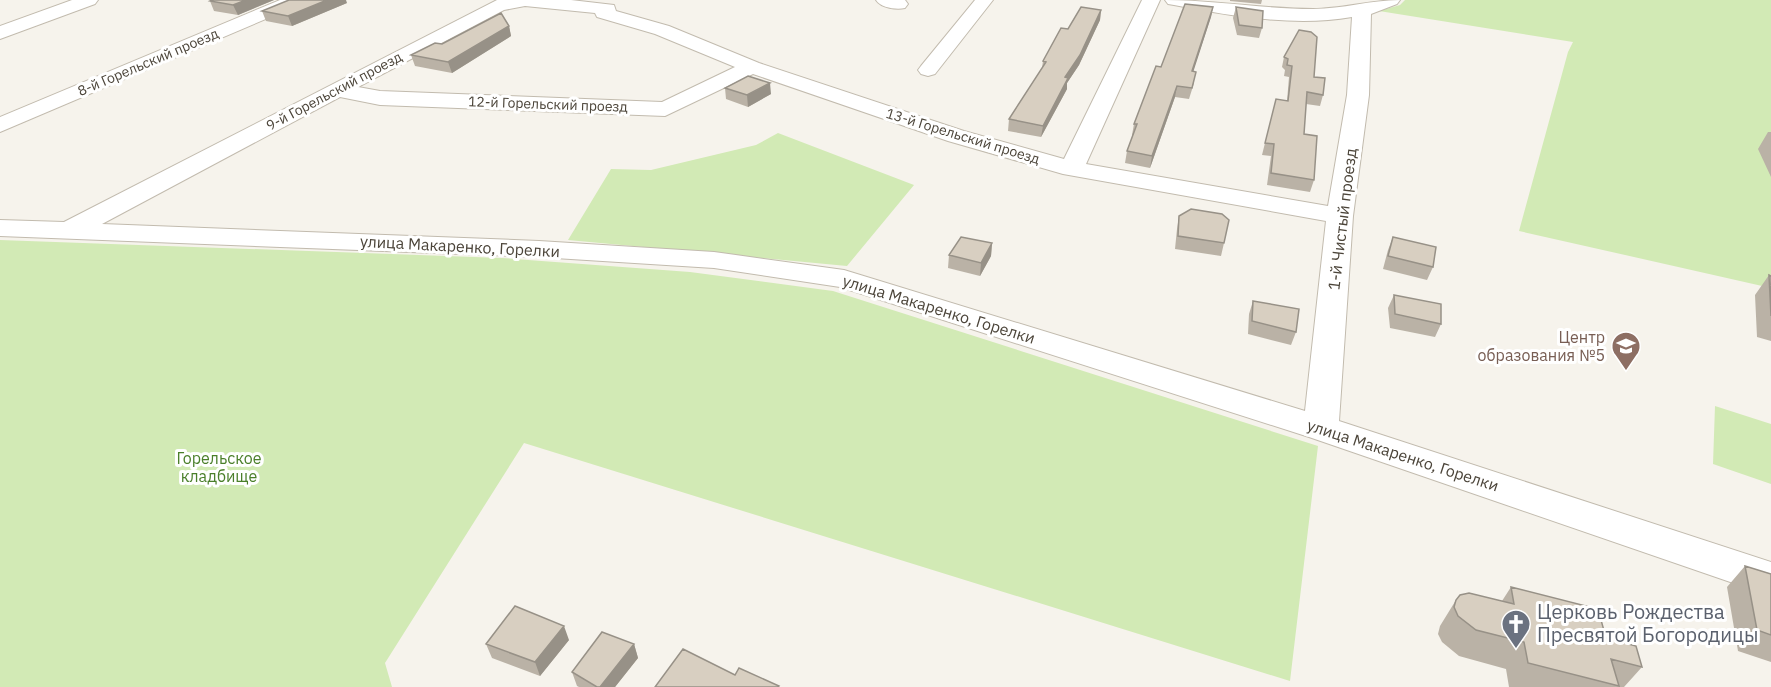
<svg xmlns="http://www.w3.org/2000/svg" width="1771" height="687" font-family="'IBM Plex Sans',sans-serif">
<rect width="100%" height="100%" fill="#f6f3ec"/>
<path fill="#d2eab5" d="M1405,0H1771V288L1519,231L1568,52L1573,42L1379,11L1400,5Z
M778,133L914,185L847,266L568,240L611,169L651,170L756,145Z
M0,240L502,258L690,272L833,291L1318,446L1290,681L524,443L385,663L392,687H0Z
M1715,406L1771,424V484L1713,464Z"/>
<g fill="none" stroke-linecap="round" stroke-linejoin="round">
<g stroke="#c2bbae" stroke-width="2">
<path id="minor" d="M72,0H98L95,4L0,39V26Z
M280,0H304L301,4L0,132V117Z
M497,0H571L614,5L616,11L669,26L759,63L964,131L1064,159L1142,0H1160L1086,164L1328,206L1347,95L1352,17C1295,27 1231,16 1174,5L1168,4L1165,0C1215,0 1263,9 1313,9C1343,9 1370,0 1400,0L1397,4L1371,14L1369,95L1353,216L1339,421L1771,562V596L1309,437L840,287L714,268L539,257L0,236V220L64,222ZM525,6L595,13L597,17L655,34L735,67L662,102L380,91L358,87L504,10ZM753,74L948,141L1063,174L1326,221L1305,411L844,270L714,252L539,241L102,224L340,97L380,105L665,116Z
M876,0H905L908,4L905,8C897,10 881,8 876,0Z
M975,0H993L935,74L928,76L921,74L918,70L921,66Z"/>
</g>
<use href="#minor" fill="#fff" fill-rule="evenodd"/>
</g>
<path fill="#bab2a6" d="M212,0H274L238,15L214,11L210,1Z
M1230,0H1262L1261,4L1230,1Z
M347,3L292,26L266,21L262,11Z
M1213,7L1211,17L1193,71L1194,83L1189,99L1175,97L1150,168L1125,163L1127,151L1133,135H1132L1134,124L1161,67Z
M1236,7L1262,28L1259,38L1237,35L1233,18Z
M1101,10L1100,20L1079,65L1067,83V89L1041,137L1008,131L1009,119L1042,68L1043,61Z
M509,26L511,36L452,73L415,66L411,55L442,44Z
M1284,57L1314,77L1323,95L1320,106L1306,104L1304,134L1314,180L1310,192L1267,185L1271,156L1262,155L1276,99L1287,101L1289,77L1284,76L1285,70L1282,67Z
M725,88L771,94L748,107L726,99Z
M1768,132H1771V177L1758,149Z
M1179,216L1224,243L1221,256L1175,249L1177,229Z
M1393,237L1433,267L1427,280L1383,269L1388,250Z
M992,243L991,256L980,276L948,268L949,255Z
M1769,275L1771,276V341L1757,337L1755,295Z
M1394,295L1441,324L1435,337L1390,328L1388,308Z
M1253,301L1296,332L1291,345L1248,334L1249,314Z
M1745,566L1771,574V662L1738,651L1727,587Z
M1511,587L1606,638L1642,667L1624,687H1509L1506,669L1459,656L1442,642L1438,634L1440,626L1456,600L1502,601Z
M569,640L540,676L492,658L486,644Z
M634,644L638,658L615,687H579L577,686L572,672Z"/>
<path fill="#979187" d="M246,0H274L238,15L233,5Z
M327,0H346L347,3L292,26L288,16Z
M1213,7L1211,17L1190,82L1192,71Z
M1101,10L1100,20L1079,65L1067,83V89L1041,137L1043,126L1065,77Z
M509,26L511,36L452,73L448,62Z
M770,83L771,94L748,107L747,95Z
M1177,86L1175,97L1150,168L1152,156Z
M992,243L991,256L980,276L981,263Z
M564,626L569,640L540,676L535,662Z
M634,644L638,658L615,687H600Z"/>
<path fill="#d8cfc1" stroke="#979187" stroke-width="1.5" d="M212,0H246L233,5L210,1Z
M289,0H327L288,16L262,11Z
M1185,4L1213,7L1192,71L1196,72L1192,88L1177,86L1152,156L1127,151L1137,124H1134L1156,66L1161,67Z
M1081,7L1101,10L1080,55L1065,77L1068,78L1043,126L1009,119L1046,62L1043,61L1061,28L1068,29Z
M1236,7L1263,11L1262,28L1239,25Z
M501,13L509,26L448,62L411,55L435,43L442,44Z
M1299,30L1311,32L1317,37L1314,77L1325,78L1323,95L1307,92L1304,134L1317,136L1314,180L1271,173L1274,144L1265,143L1276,99L1288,101L1292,66L1287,65L1288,59L1284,57Z
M748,76L770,83L747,95L725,88Z
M1191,209L1222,214L1229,220L1224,243L1178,236L1179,216Z
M961,237L992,243L981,263L949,255Z
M1393,237L1436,247L1433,267L1388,256Z
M1769,275L1771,276V316Z
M1394,295L1441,304V324L1395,314Z
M1253,301L1299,309L1296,332L1252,321Z
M1745,566L1771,574V635L1757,630Z
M1511,587L1598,609L1606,638L1636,646L1642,667L1611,659L1619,686L1528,663L1524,642L1476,630L1458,616L1454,607L1456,600L1460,595L1469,593L1514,604Z
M515,606L564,626L535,662L486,644Z
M602,632L634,644L600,687H597L572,672Z
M683,649L735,675L739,668L779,686L778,687H655Z"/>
<defs>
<g id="school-pin" transform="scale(1.5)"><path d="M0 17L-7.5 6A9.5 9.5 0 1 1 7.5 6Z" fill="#8d6e63" stroke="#fff"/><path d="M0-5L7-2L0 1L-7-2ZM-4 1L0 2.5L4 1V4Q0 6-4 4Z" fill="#fff"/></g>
<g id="church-pin" transform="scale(1.5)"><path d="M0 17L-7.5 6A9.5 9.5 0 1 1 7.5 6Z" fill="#6b7280" stroke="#fff"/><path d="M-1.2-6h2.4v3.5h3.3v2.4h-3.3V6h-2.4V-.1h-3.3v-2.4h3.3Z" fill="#fff"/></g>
</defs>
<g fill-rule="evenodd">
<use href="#school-pin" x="1626" y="346"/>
<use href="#church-pin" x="1516" y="624"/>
</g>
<g text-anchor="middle" stroke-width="6" stroke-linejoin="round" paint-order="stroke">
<g font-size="14" fill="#4b4439" stroke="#fff">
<text transform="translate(148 62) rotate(-23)" y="5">8-й Горельский проезд</text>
<text transform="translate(334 91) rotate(-28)" y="5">9-й Горельский проезд</text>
<text transform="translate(548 104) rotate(2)" y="5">12-й Горельский проезд</text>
<text transform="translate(963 136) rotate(17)" y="5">13-й Горельский проезд</text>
</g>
<g font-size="16" fill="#4b4439" stroke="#fff">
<text transform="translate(1342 219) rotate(-83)" y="6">1-й Чистый проезд</text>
<text transform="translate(460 246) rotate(3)" y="6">улица Макаренко, Горелки</text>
<text transform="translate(939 309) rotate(17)" y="6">улица Макаренко, Горелки</text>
<text transform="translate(1403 455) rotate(18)" y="6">улица Макаренко, Горелки</text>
</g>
<g font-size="16" fill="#785e54" stroke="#fff" text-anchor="end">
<text x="1605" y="343">Центр<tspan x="1605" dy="18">образования №5</tspan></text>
</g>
<g font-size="16" fill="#4a7f2a" stroke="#fff">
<text x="219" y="464">Горельское<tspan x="219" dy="18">кладбище</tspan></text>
</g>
<g font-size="20" fill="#5b616d" stroke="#fff" text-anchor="start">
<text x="1537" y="619">Церковь Рождества<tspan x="1537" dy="23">Пресвятой Богородицы</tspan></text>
</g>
</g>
</svg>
